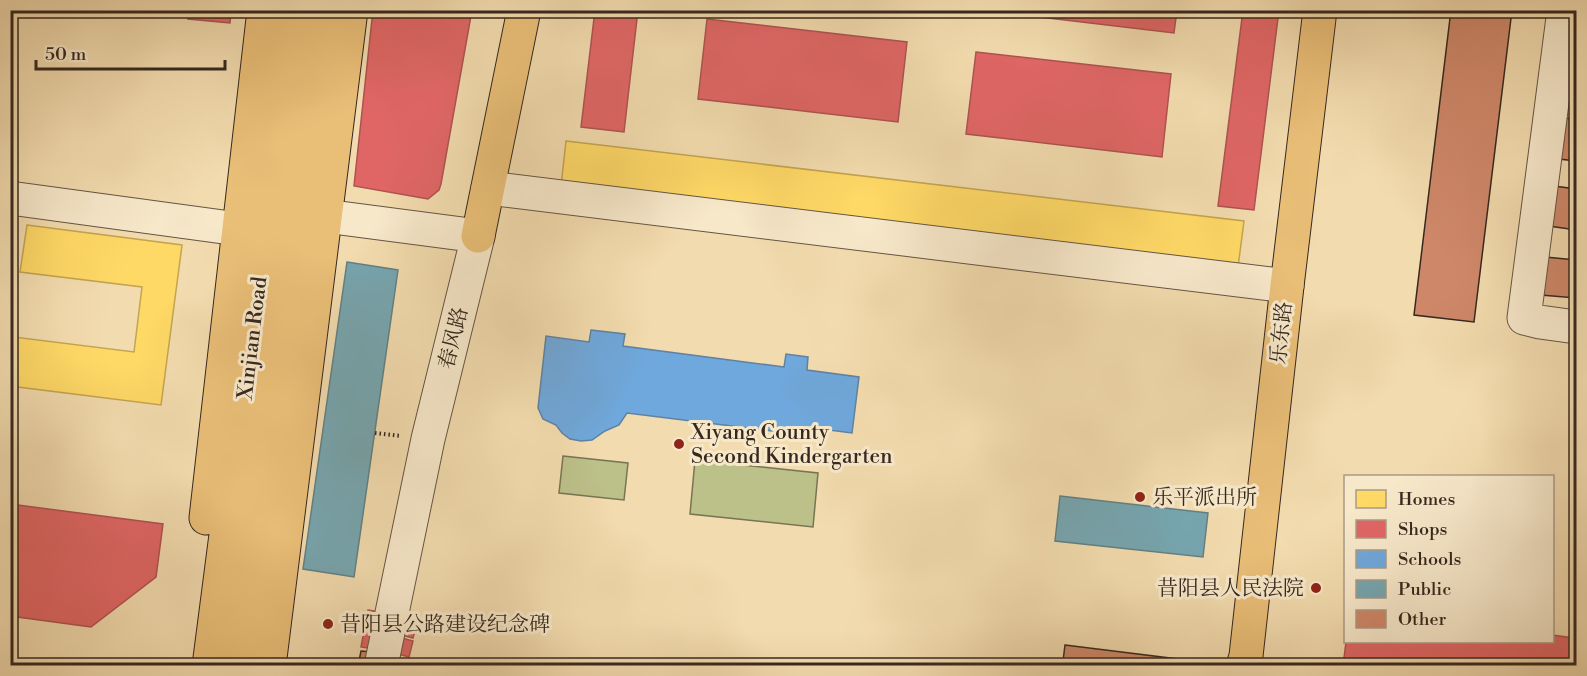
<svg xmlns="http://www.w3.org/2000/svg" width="1587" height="676" font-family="'Libre Bodoni','Noto Serif SC',serif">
<rect width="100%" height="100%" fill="#f2dbae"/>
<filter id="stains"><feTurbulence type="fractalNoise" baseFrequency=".00333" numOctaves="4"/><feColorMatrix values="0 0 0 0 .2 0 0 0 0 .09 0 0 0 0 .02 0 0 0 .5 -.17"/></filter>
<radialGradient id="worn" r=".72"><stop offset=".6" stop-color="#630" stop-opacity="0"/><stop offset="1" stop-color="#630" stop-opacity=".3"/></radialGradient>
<path fill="#bcc089" stroke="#797454" stroke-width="1.5" d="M563,456L628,463L624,500L559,493Z
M695,460L818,473L813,527L690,514Z"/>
<path fill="#ffd966" stroke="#c3a451" stroke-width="1.5" d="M566,141L1244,221L1238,267L561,186Z
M27,225L182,245L161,405L10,386V367L14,337L134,352L142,287L20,272Z"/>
<path fill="#e06666" stroke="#ad5351" stroke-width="1.5" d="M189,10H231L230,23L188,19Z
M373,10H472L441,184L439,190L428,199L354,186Z
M595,10H638L624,132L581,127Z
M980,10H1177L1174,33Z
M1243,10H1279L1254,210L1218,206Z
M707,19L907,42L898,122L698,99Z
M976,52L1171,74L1162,157L966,134Z
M10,504L163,524L156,577L91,627L10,616Z
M368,610L380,612L377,630L364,628Z
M406,617L418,620L413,638L401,635Z
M364,631L376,633L373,649L361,647Z
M1552,635L1574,638L1570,666H1343L1346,642H1552Z
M402,638L413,641L409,657L398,654Z"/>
<path fill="#6fa8dc" stroke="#5e82a3" stroke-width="1.5" d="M591,330L625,334L623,346L784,367L786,354L808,357L807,370L859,377L852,433L813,428L812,436L627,413L619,425L605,431L592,440L581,441L570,439L562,433L556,425L543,419L538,408L546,336L589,342Z"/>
<path fill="#76a5af" stroke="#638084" stroke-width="1.5" d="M347,262L398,270L354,577L303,569Z
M1060,496L1208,513L1203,557L1055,541Z"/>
<path fill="#ce8769" stroke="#36281f" stroke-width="1.5" d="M1451,10H1512L1474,322L1414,315Z
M1571,42L1576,43V84L1567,83Z
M1562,118L1576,119V161L1559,159Z
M1554,186L1576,189V230L1549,226Z
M1545,257L1576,260V298L1541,295Z
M1065,645L1194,661V666H1068V661H1063Z
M361,651L372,652L370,666H358Z"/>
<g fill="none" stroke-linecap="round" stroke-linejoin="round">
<g stroke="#655543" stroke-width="35">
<path id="minor" d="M1564,10L1524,318L1540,322L1576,327
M488,188L1287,286
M10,198L238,229L325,216L478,236L428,439L381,666"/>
</g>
<g stroke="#36281f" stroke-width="35">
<path id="major" d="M478,236L524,10
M206,518L264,10
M209,666L294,10
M239,666L322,10
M267,666L270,658L351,10
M1243,666L1246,656L1287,286L1320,10"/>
</g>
<path stroke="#36281f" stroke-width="4" stroke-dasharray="1.5 3" stroke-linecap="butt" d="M375,433L401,436
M410,662L438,666
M454,666L463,664"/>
<use href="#minor" stroke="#f7e8ca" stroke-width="33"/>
<use href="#major" stroke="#e9be77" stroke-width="33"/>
</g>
<g fill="#8f2418" stroke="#f7e8ca" stroke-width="2">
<circle cx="679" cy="444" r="6"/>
<circle cx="1140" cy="497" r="6"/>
<circle cx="1316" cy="588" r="6"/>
<circle cx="328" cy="624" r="6"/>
</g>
<g text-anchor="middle" stroke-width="6" stroke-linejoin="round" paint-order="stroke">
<g font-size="21" fill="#36281f" stroke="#f7e8ca">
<text transform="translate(1281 333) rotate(-84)" y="7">乐东路</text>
<text transform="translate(252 338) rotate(-83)" y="7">Xinjian Road</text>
<text transform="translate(453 338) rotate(-76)" y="7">春风路</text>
</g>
<g font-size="21" fill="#36281f" stroke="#f7e8ca" text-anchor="start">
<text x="691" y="439">Xiyang County<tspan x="691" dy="24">Second Kindergarten</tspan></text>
<text x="1152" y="504">乐平派出所</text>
<text x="1304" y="595" text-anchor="end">昔阳县人民法院</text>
<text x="340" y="631">昔阳县公路建设纪念碑</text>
</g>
</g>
<rect width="1587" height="676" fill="none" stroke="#f2dbae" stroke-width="36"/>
<rect x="12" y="12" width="1563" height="652" fill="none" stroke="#36281f" stroke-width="3"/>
<rect x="18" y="18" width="1551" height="640" fill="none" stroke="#36281f" stroke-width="1.5"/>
<rect x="1344" y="475" width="210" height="168" fill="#f7e8ca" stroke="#aa9b86" stroke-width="1.5"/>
<rect x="1356" y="490" width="30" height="18" fill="#ffd966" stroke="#aa9b86" stroke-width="1.5"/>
<text x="1398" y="505" font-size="18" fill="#36281f">Homes</text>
<rect x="1356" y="520" width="30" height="18" fill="#e06666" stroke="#aa9b86" stroke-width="1.5"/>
<text x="1398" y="535" font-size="18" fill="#36281f">Shops</text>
<rect x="1356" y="550" width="30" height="18" fill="#6fa8dc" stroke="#aa9b86" stroke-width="1.5"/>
<text x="1398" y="565" font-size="18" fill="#36281f">Schools</text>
<rect x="1356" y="580" width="30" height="18" fill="#76a5af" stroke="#aa9b86" stroke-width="1.5"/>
<text x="1398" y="595" font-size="18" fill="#36281f">Public</text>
<rect x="1356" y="610" width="30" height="18" fill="#ce8769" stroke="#aa9b86" stroke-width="1.5"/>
<text x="1398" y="625" font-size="18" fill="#36281f">Other</text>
<path d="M36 60v9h189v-9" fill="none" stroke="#36281f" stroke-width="3"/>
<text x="45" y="60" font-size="18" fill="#36281f" stroke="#f7e8ca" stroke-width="4.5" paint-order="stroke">50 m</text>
<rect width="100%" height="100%" filter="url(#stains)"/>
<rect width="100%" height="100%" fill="url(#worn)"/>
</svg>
